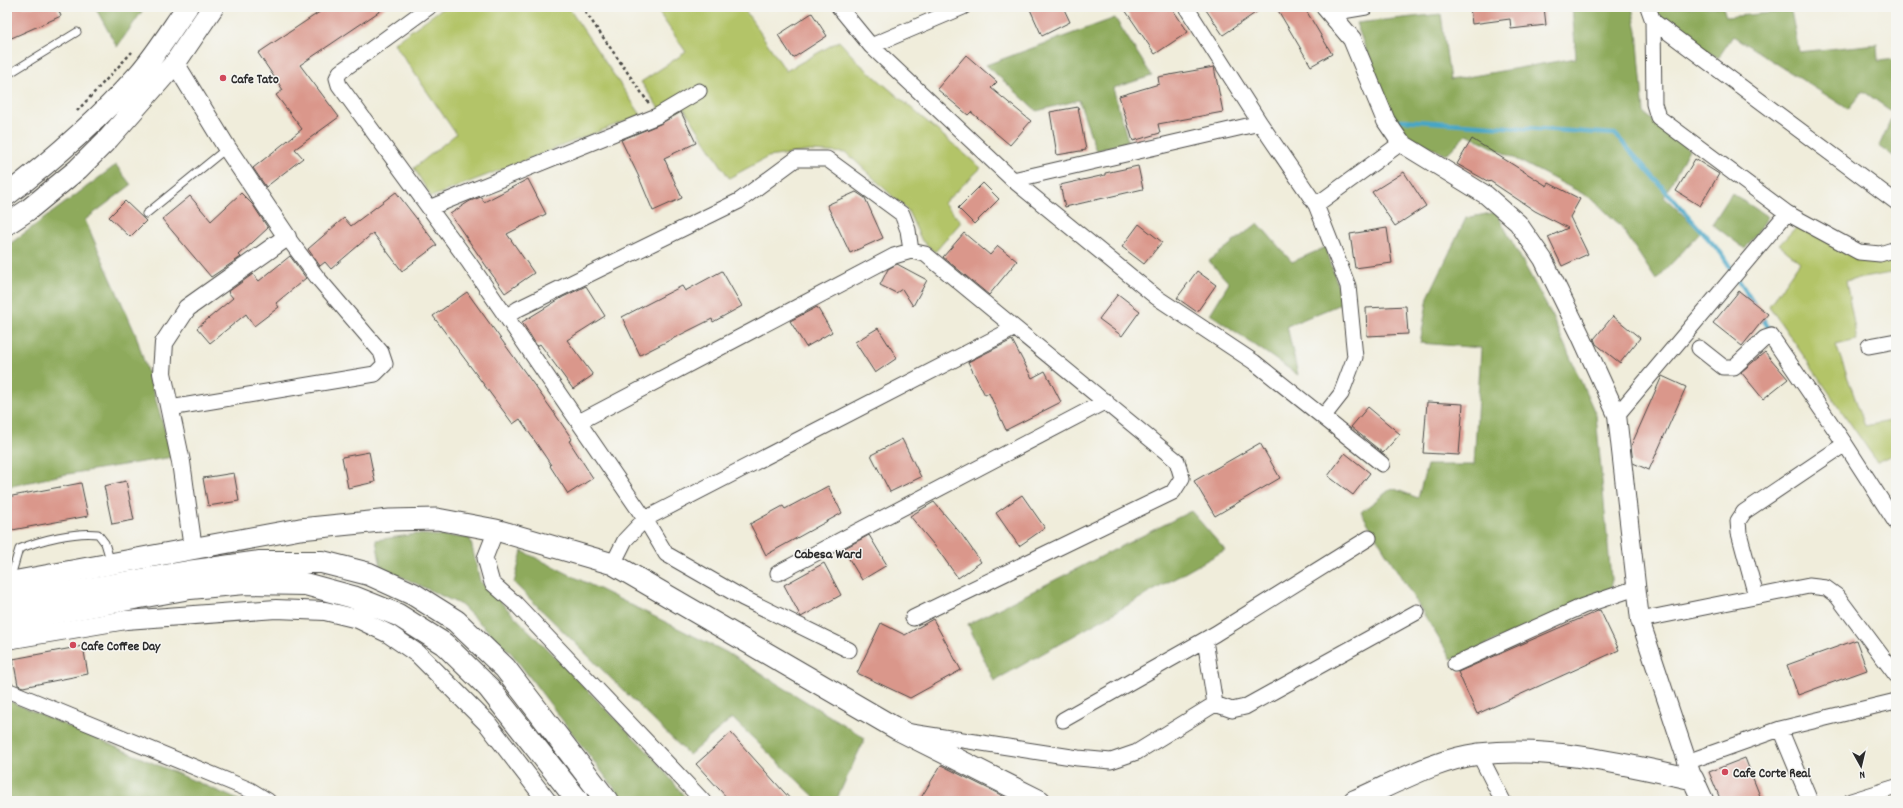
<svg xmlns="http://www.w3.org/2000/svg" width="1903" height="808" font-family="Dekko,sans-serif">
<rect width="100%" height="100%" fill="#f6f6f2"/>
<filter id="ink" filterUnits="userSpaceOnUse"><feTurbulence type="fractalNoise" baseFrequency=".025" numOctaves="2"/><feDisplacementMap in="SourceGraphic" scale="8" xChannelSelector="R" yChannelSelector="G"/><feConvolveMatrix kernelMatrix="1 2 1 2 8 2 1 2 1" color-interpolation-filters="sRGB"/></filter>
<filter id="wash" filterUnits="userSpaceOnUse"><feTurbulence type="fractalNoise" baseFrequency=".012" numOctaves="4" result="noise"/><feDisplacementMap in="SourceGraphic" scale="16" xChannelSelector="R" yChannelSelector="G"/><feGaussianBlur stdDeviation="0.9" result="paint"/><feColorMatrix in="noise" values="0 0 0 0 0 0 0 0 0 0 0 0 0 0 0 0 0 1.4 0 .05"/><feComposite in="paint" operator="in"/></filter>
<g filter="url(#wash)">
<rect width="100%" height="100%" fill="#f0eddb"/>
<path fill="#b3c467" stroke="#6f7849" d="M444,7H568L641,115L431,197L414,168L456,134L394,43Z
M655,7H743L786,71L839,41L860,64L981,168L944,203L961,222L935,252L922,241L908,211L847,153L810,151L768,157L729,178L684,108L664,116L641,82L686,52Z
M1800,223L1841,250L1865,261L1896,255V272L1846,281L1857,340L1836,345L1865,426L1896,420V453L1877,462L1769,306L1800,262L1779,245Z"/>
<path fill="#8eaa5c" stroke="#5c6a44" d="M95,7H145L117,47Z
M1572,7H1632L1637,31L1644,113L1689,149L1664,197L1701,232L1656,280L1620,225L1591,198L1467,134L1446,155L1395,128L1356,23L1441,14L1450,80L1576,58Z
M1656,7H1723L1726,17L1791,11L1799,52L1877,44L1878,61L1896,59V158L1879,146L1894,113L1863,91L1848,109L1733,36L1718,58L1659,22Z
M1115,18L1152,76L1113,88L1128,141L1096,151L1079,100L1037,111L986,65Z
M116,165L131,185L85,220L136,335L173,457L62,475L7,487V246Z
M1732,193L1768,217L1745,249L1712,224Z
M1496,212L1549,310L1596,415L1612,589L1452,660L1361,512L1392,488L1418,498L1427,465H1474L1481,348L1420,343L1428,297L1466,218Z
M1258,223L1292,262L1326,247L1343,303L1287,326L1298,375L1210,314L1229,283L1209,261Z
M1191,511L1225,550L994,681L968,624Z
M416,534L470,538L480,581L655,759L688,801H624L512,654L461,605L381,567L376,540Z
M522,551L726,652L865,738L836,801H819L732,718L689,755L514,583Z
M7,700L241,801H7Z"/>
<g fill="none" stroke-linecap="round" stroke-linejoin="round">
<path stroke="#47a6c6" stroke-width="4.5" d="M1401,120L1615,134L1721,253L1754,304
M1761,316L1772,333"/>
</g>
<g id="blocks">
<path fill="#da978b" d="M17,7H57L61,16L7,40V11Z
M327,7H386L300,65L339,117L295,149L303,158L266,187L253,168L302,129L276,95L283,90L258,53Z
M1029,7H1063L1070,22L1042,36Z
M1123,7H1171L1188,32L1155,54Z
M1204,7H1264L1223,35Z
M1276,7H1304L1332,54L1311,66Z
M1470,7H1544L1546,25L1511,29L1510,19L1472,24Z
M812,13L827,36L793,58L778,35Z
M966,55L997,82L991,88L1031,121L1010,145L971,112L968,115L937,89Z
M1214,67L1223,112L1158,124L1160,133L1133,141L1119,96L1159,84L1158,77Z
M1078,107L1086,150L1057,155L1050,112Z
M681,112L696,143L664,158L682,198L653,211L638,175L621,140L660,124Z
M1472,139L1547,186L1549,183L1580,199L1570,217L1588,254L1562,266L1548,237L1568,228L1535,211L1490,181L1489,182L1457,164Z
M1695,159L1719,174L1700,206L1676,191Z
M1138,166L1143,189L1065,207L1060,185L1105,175V173Z
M1404,172L1426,206L1395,226L1372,192Z
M528,179L546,214L507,234L534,273L505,293L450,214L470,201L481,197L484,202Z
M983,183L999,199L974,224L958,208Z
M396,192L437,245L402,271L373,233L331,269L325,262L320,266L308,249L344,218L351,226Z
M856,192L865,198L883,238L850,253L827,205Z
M241,193L253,205L268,228L239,255L241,257L211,277L162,219L190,196L211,221Z
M125,201L146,221L130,237L109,217Z
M1139,224L1162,242L1144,264L1122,247Z
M1387,228L1392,263L1355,268L1350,234Z
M964,233L990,255L998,246L1017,261L989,295L943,257Z
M290,256L306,278L276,303L279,307L254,326L246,314L210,343L197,328L233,298L228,292L253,274L259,281Z
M897,264L927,280L913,306L902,289L896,293L880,285L888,269Z
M722,271L742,306L713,322L712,319L640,355L622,317L682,286L685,291Z
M1197,271L1216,285L1197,312L1177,298Z
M586,286L605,316L567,340L593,375L573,389L540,344L537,346L522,322L563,297Z
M1739,291L1768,314L1742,346L1713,323Z
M467,292L555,414L572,439L569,441L593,478L568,494L550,466L551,465L520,419L513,424L433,316Z
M1118,294L1140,311L1122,336L1099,319Z
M1406,306L1408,334L1367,336L1366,308Z
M817,307L832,332L806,347L790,321Z
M1613,316L1640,338L1620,363L1596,344L1594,339Z
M878,328L897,358L875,373L855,342Z
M1012,340L1032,378L1045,371L1061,402L1006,430L989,393L985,395L968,362Z
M1765,352L1788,379L1763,399L1741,372Z
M1662,376L1686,387L1649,470L1633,463L1631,446Z
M1427,402L1463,404L1459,455L1423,453Z
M1368,407L1400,434L1383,453L1351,427Z
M902,439L921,477L890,492L871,455Z
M1260,443L1280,478L1215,516L1194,481Z
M369,452L375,482L348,488L342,457Z
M1345,453L1370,473L1353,495L1328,476Z
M234,473L239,501L208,506L203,478Z
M126,481L134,520L112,524L104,486Z
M81,483L88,516L7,531V497Z
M828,486L842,513L766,555L750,524L783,506L785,509Z
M1022,495L1045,528L1019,546L996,513Z
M934,502L962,535L981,562L958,578L938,550L910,516Z
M869,535L887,565L862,580L843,549Z
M824,563L841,595L801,617L784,585Z
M1600,610L1619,650L1477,714L1458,672Z
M933,619L961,670L910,698L857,673L881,623L905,635Z
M1856,640L1867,670L1798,695L1787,665Z
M83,646L88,674L23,687L18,685L13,659Z
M731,733L792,801H730L696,764Z
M1745,758L1762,801H1721L1709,772Z
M941,765L1013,801H919Z"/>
</g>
</g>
<g filter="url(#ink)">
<use href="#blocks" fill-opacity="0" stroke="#494845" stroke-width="1"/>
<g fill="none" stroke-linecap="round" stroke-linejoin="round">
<g stroke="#494845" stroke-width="9">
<path id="service" d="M7,75L77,32
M146,214L227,148
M10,580L19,549C40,540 76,531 98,534L105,543L111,563"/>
</g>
<g stroke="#494845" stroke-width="17">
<path id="minor" d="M429,7L340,72L337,78L339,85L468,261L645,519L666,554L743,598L849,650
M839,7L871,46L1013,180L1156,297L1254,362L1382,464
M1186,7L1260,123L1316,205L1348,286L1355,357L1341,394L1323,417
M1331,13L1366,7
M1653,21L1896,202
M871,46L963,7
M1013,180L1260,123
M1316,205L1401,143
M429,208L657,116L699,91
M1787,213L1859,252L1880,254L1896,249
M506,317L518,309L739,201L796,159H827L902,214L908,230L911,251
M1869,346L1896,341
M1699,348L1723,367H1734L1765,338L1771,336L1845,444L1896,523
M170,408L375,374L385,364L381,352L317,277L287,237
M1617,415L1787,213L1658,117L1654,104L1653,21L1648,7
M579,422L894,256L911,251L925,254L1177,461L1182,478L1173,492L913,618
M496,530L485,558L492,583L516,604L703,801
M613,564L625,540L645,519L1015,328
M778,573L1106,401
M1756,596L1739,533L1738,521L1744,512L1845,444
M1640,620L1809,586L1826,588L1837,596L1896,675
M1455,664L1583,606L1636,588
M7,690L250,790L268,801
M1215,704L1232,710L1245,707L1417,612
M1063,720L1215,634L1369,538
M1780,729L1810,801
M911,732L1078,758L1111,761L1137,752L1215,704L1205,640
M1479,754L1503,801
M1687,762L1780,729L1896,701
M1851,801L1896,787"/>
</g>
<g stroke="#494845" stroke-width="20">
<path id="tertiary" d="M1325,7L1352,39L1386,121L1401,143L1486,195L1518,223L1543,259L1580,334L1617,415L1640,620L1693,779
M175,63L227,148L287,237L187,308L164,343L162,373L181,462L193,549
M7,640L126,620L276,609L325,611L358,619L389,634L418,654L487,723L547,801"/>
</g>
<g stroke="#494845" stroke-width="23">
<path id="secondary" d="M7,195C55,158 99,119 139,74C157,53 171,30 187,7
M7,224L28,210L78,169L109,138L175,63L213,7
M7,583L300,529L390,520L437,519L496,530L613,564L897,729L1040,801
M1354,801C1393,784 1437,759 1479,754C1552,746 1623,764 1693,779L1703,801"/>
</g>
<g stroke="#494845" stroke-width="24">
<path id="trunk" d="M7,603L188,572L260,562H322L369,574L413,594L456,621L505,668L607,801
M7,621L190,588L245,583L305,584L353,597L398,615L444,644L489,688L578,801"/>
</g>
<path stroke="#494845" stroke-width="2.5" stroke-dasharray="3 3" stroke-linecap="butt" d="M582,7L650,105
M77,111L132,52"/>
<use href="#service" stroke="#fff" stroke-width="7"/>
<use href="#minor" stroke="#fff" stroke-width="15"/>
<use href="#tertiary" stroke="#fff" stroke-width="18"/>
<use href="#secondary" stroke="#fff" stroke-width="21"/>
<use href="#trunk" stroke="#fff" stroke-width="22"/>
</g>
</g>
<g fill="#d1495b" stroke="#f6f6f2" stroke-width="1.5">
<circle cx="223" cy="78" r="4"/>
<circle cx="73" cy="645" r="4"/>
<circle cx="1725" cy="772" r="4"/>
</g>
<g text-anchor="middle" stroke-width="3" stroke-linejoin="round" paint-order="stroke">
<g font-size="13" font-weight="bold" fill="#2b2b2b" stroke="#f6f6f2" text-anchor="start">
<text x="231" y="83">Cafe Tato</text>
<text x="81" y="650">Cafe Coffee Day</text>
<text x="1733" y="777">Cafe Corte Real</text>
</g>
<g font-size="14" font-weight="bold" fill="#2b2b2b" stroke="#f6f6f2">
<text x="828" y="558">Cabesa Ward</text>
</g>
</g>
<rect width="1903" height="808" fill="none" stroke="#f6f6f2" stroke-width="24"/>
<g transform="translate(1861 766) rotate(172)" stroke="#f6f6f2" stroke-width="3" paint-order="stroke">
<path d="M0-3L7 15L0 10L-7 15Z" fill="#2b2b2b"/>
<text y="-6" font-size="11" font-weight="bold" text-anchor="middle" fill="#2b2b2b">N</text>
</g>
</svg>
